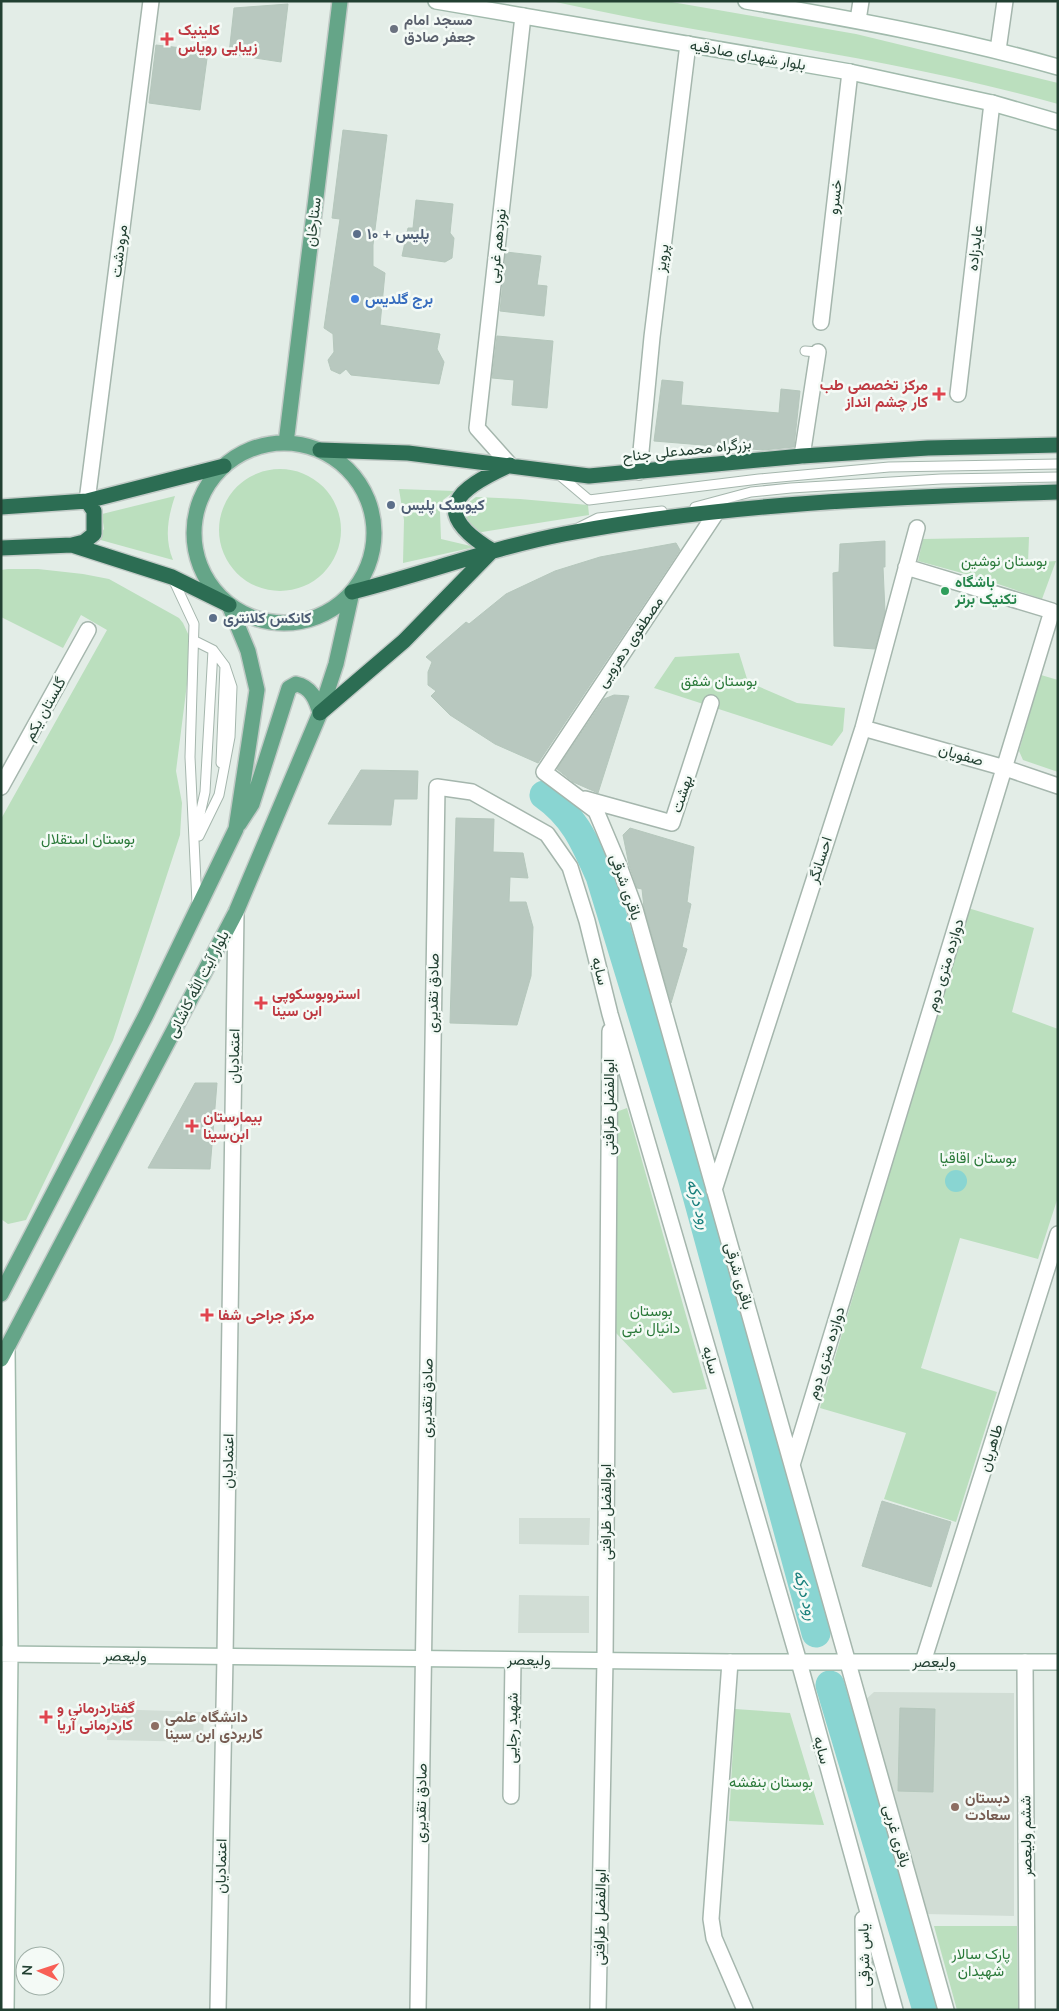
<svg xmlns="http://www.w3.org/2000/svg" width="1059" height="2011" font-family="Mulish,Vazirmatn,sans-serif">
<rect width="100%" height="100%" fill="#e3ede7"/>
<path fill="#d1ddd5" d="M519,1518H590L589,1545L519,1544Z
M519,1595L589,1596V1633H518Z
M874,1692L1014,1693V1916L926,1914L864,1701Z
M107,1709L204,1712L203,1742L107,1740Z"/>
<path fill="#bbdfbe" d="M551,1H666L856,34L1058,83V104C938,70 815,51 693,29C646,21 598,11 551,1Z
M219 530a61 61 0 1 1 122 0a61 61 0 1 1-122 0Z
M399,489L455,491L443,500L440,512L441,539L475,547L403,563L404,520Z
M175,496C168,517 164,538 173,560L97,539L104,529L103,522L98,515Z
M476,497L520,499L588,505L589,515L482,532L473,531L465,518L468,503Z
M1029,537L1028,563L1056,561L1042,599L980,578L918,561L923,539Z
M8,569H38L83,574L109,579L179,618L183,623L189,636V668L176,771L182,803L180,835L113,1040L26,1220L8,1224L1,1219V819L107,630L81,615L63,648L1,617V570Z
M739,653L748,682L797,703L845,708L843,731L832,746L654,688L675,657Z
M1041,675L1058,680V772L1023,760L1019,751Z
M968,908L1034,928L1012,1012L1058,1029V1197L1038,1259L960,1238L921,1368L997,1392L956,1522L884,1499L906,1433L820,1408Z
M627,1108L707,1389L673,1393L616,1333V1112Z
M735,1709L790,1713L824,1825L729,1821Z
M934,1926H1017L1018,2010H957Z"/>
<path fill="#89d5d2" d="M945 1181a11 11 0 1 1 22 0a11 11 0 1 1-22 0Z"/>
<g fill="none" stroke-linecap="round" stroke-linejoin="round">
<path stroke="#89d5d2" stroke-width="29" d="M544,795C575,817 585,843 600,876L692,1177L816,1633
M830,1685L927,2010"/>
</g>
<path fill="#b8c8bf" stroke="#b5c7bc" d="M288,4L281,62L229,54L234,8Z
M156,45L208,51L200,110L149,103Z
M343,130L387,135L373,245V266L385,273L380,325L440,334L437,349L444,362L439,384L351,375L346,369L340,374L331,370L328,360L334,352L333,334L324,328L340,219L332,218Z
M416,200L453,204L450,233L454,238L452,258L445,262L402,256L408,228H413Z
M506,252L541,256L537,285L547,286L544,316L500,311Z
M497,336L553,341L547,408L512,405L514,380L492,378Z
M662,380L683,382L681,405L779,413L781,389L800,391L794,447L763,450L654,441Z
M885,541V567H883L885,612L875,649L834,646L833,573L839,572L840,544Z
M676,543L680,550L538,763L495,744L450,715L431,696L436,691L428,685V672L432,662L426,657L466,622L469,624L506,594L555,571L600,557Z
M614,695L629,696L598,793L573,782L557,769L604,699Z
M361,770L418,771L417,799H394L391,825L328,824Z
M456,818L494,819L493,852L523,853L528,878L510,877L509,902H526L533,927L531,976L517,1025L450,1023Z
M630,828L694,847L687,902L691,904L682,947L687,949L671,1003L644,908L642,889L637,888L629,865L623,835Z
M195,1083H217L210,1169L148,1168Z
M882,1501L951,1522L931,1587L862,1566Z
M900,1708L935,1709L933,1792L898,1791Z"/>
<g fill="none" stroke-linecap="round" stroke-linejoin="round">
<g stroke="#a5b6ad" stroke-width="11">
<path id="lane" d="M805,351L818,352
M557,473L589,500L759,479L889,467L1058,464
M695,507L751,492L791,488L941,479L1058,477
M580,527L598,518L662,511
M173,579L194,624L190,757L197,903
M195,641L213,650L205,792L196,832
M213,650L225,666L221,763
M199,836L219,795L230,737L232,687L225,666"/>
</g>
<g stroke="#a5b6ad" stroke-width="18">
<path id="street" d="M858,20L861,1
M998,50L1005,1
M821,322L850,72
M958,394L992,103
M802,456L818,352
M510,465L477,428L523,16
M639,472L652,337L688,44
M87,501L151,1
M716,513L544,772L596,811L618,863L635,909L946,2010
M863,728L1005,768L1058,786
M1,787L88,630
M585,799L672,823L711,703
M714,1190L863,728L917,528
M792,1465L1052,611L906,567
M730,1662L711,1919L714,1938L745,2010
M923,1662L1058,1234
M1025,1662L1027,2010
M511,1796L513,1660
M863,1919L864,2010
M218,2010L225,1657L236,912
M418,2010L437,787L472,792L547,834L570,867L587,921L610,1014L799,1662L895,2010
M598,2010L605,1660L610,1031"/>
</g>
<g stroke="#a1baac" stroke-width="18">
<path id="secondary" d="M436,1L850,72L992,103L1058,122
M746,1C851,19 956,38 1058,67
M1,1654L730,1662H1058
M6,2010L10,1654L7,1349"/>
</g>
<g stroke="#c1cac6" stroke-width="18">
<path id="primary" d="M286,443L340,1
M194 533a90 90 0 1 1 180 0a90 90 0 1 1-180 0Z
M239,824L252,804L289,688L296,684C311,687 316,699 320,713
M1,1294L146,1015L236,829L257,690L248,651L229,605
M1,1359L236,912L320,713L336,664L352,592"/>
</g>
<g stroke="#c1cac6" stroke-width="18">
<path id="highway" d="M320,450L408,453L589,476L802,456L928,448L1058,445
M1,507L87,501L224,466
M72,545L84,542L94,534V511L87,501
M1,548L72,545L172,577L229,605
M493,551C427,511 457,489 510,465
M352,592C423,574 492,548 564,534C726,503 893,497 1058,492
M320,713L404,641L490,553"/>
</g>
<use href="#lane" stroke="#fff" stroke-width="9"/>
<use href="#street" stroke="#fff" stroke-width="15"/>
<use href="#secondary" stroke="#fff" stroke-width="15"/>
<use href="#primary" stroke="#65a588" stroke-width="15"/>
<use href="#highway" stroke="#2c6d53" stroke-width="15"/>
</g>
<circle fill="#6b7280" stroke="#f4faf6" stroke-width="2" cx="394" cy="29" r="5"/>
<g fill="#e0444e" stroke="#f4faf6" stroke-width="2">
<path d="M164.5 31.5h5v5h5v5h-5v5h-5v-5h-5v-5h5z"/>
<path d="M936.5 386.5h5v5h5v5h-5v5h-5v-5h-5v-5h5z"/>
<path d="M258.5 995.5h5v5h5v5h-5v5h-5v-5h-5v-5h5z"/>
<path d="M189.5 1118.5h5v5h5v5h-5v5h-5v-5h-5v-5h5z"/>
<path d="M204.5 1307.5h5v5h5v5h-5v5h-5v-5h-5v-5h5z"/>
<path d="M43.5 1709.5h5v5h5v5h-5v5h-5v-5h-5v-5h5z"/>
</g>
<g fill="#5c6f8a" stroke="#f4faf6" stroke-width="2">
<circle cx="357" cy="234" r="5"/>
<circle cx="391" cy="505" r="5"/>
<circle cx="213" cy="618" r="5"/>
</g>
<circle fill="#3f7fe0" stroke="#f4faf6" stroke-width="2" cx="355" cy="299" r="5"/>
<circle fill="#2e9e5b" stroke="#f4faf6" stroke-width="2" cx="945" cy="591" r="5"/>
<g fill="#8d6e63" stroke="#f4faf6" stroke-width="2">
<circle cx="155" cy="1726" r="5"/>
<circle cx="955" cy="1807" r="5"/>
</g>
<g text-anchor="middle" stroke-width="5" stroke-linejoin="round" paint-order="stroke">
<g font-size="15" font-weight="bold" fill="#5b616d" stroke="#f4faf6" text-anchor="start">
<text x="404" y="25">مسجد امام<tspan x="404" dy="17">جعفر صادق</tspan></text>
</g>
<g font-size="15" font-weight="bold" fill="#be3a42" stroke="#f4faf6" text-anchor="start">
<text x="178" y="35">کلینیک<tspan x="178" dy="17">زیبایی رویاس</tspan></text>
<text x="928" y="390" text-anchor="end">مرکز تخصصی طب<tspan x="928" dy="17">کار چشم انداز</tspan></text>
<text x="272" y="999">استروبوسکوپی<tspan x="272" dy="17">ابن سینا</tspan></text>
<text x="203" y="1122">بیمارستان<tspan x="203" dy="17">ابن‌سینا</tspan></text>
<text x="218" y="1320">مرکز جراحی شفا</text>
<text x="57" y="1713">گفتاردرمانی و<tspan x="57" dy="17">کاردرمانی آریا</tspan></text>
</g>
<g font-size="15" fill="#224032" stroke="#f4faf6">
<text transform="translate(748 55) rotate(10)" y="5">بلوار شهدای صادقیه</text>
<text transform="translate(835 197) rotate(-83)" y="5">خسرو</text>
<text transform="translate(313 222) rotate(-83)" y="5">ستارخان</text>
<text transform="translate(497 246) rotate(-84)" y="5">نوزدهم غربی</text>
<text transform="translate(975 248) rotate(-83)" y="5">عابدزاده</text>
<text transform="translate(119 251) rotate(-83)" y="5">مرودشت</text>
<text transform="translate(662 258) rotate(-83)" y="5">پرویز</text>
<text transform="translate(687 450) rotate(-6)" y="5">بزرگراه محمدعلی جناح</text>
<text transform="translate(630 642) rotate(-56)" y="5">مصطفوی دهزویی</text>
<text transform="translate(45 709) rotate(-61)" y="5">گلستان یکم</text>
<text transform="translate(961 755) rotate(16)" y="5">صفویان</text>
<text transform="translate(682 794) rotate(-72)" y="5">بهشت</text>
<text transform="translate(820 860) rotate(-72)" y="5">احسانگر</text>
<text transform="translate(626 887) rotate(71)" y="5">باقری شرقی</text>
<text transform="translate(945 965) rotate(-73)" y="5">دوازده متری دوم</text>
<text transform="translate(600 971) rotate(76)" y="5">سایه</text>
<text transform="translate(198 984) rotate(-63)" y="5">بلوار آیت الله کاشانی</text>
<text transform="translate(433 993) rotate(-89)" y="5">صادق تقدیری</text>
<text transform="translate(234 1056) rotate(-89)" y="5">اعتمادیان</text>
<text transform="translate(609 1107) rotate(-90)" y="5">ابوالفضل ظرافتی</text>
<text transform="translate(739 1276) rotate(74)" y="5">باقری شرقی</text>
<text transform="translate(826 1353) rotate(-73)" y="5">دوازده متری دوم</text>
<text transform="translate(711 1360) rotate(74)" y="5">سایه</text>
<text transform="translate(427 1398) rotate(-89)" y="5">صادق تقدیری</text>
<text transform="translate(991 1448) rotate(-73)" y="5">طاهریان</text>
<text transform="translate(228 1461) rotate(-89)" y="5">اعتمادیان</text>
<text transform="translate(606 1512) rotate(-90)" y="5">ابوالفضل ظرافتی</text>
<text transform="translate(125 1656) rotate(1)" y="5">ولیعصر</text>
<text transform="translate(529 1660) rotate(1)" y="5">ولیعصر</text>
<text x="934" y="1667">ولیعصر</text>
<text transform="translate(512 1728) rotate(-89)" y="5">شهید رجایی</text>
<text transform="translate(822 1750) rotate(75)" y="5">سایه</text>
<text transform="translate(421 1803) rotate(-89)" y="5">صادق تقدیری</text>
<text transform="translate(897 1836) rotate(74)" y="5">باقری غربی</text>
<text transform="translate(1026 1836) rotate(-91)" y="5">ششم ولیعصر</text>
<text transform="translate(221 1866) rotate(-89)" y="5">اعتمادیان</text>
<text transform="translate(600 1917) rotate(-89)" y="5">ابوالفضل ظرافتی</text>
<text transform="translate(864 1955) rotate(-91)" y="5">یاس شرقی</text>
</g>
<g font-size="15" font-weight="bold" fill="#4e5e75" stroke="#f4faf6" text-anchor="start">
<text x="367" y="239">پلیس + ۱۰</text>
<text x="401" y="510">کیوسک پلیس</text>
<text x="223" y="623">کانکس کلانتری</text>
</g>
<g font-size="15" font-weight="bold" fill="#366cbe" stroke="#f4faf6" text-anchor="start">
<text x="365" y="304">برج گلدیس</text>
</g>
<g font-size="15" fill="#2a7939" stroke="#f4faf6">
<text x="1004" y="566">بوستان نوشین</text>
<text x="719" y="686">بوستان شفق</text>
<text x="88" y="844">بوستان استقلال</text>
<text x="978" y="1163">بوستان اقاقیا</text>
<text x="651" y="1316">بوستان<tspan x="651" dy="17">دانیال نبی</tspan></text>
<text x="771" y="1787">بوستان بنفشه</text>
<text x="981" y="1959">پارک سالار<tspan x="981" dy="17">شهیدان</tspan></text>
</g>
<g font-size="15" font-weight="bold" fill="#27864d" stroke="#f4faf6" text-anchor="start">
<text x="955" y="587">باشگاه<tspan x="955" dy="17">تکنیک برتر</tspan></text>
</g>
<g font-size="15" font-weight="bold" fill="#785e54" stroke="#f4faf6" text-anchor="start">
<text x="165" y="1722">دانشگاه علمی<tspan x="165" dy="17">کاربردی ابن سینا</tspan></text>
<text x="965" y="1803">دبستان<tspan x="965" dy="17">سعادت</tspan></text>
</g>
<g font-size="16" font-style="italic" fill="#197f7c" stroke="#f4faf6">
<text transform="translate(699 1204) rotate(75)" y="6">رود درکه</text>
<text transform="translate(806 1595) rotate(75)" y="6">رود درکه</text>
</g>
</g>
<rect width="1059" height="2011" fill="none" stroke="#224032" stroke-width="5"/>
<g transform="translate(40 1971) rotate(273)"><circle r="24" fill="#f4faf6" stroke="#a0b0a8"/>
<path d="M0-4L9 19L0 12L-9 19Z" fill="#f85f56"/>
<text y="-8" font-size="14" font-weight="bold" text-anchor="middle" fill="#224032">N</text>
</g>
</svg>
